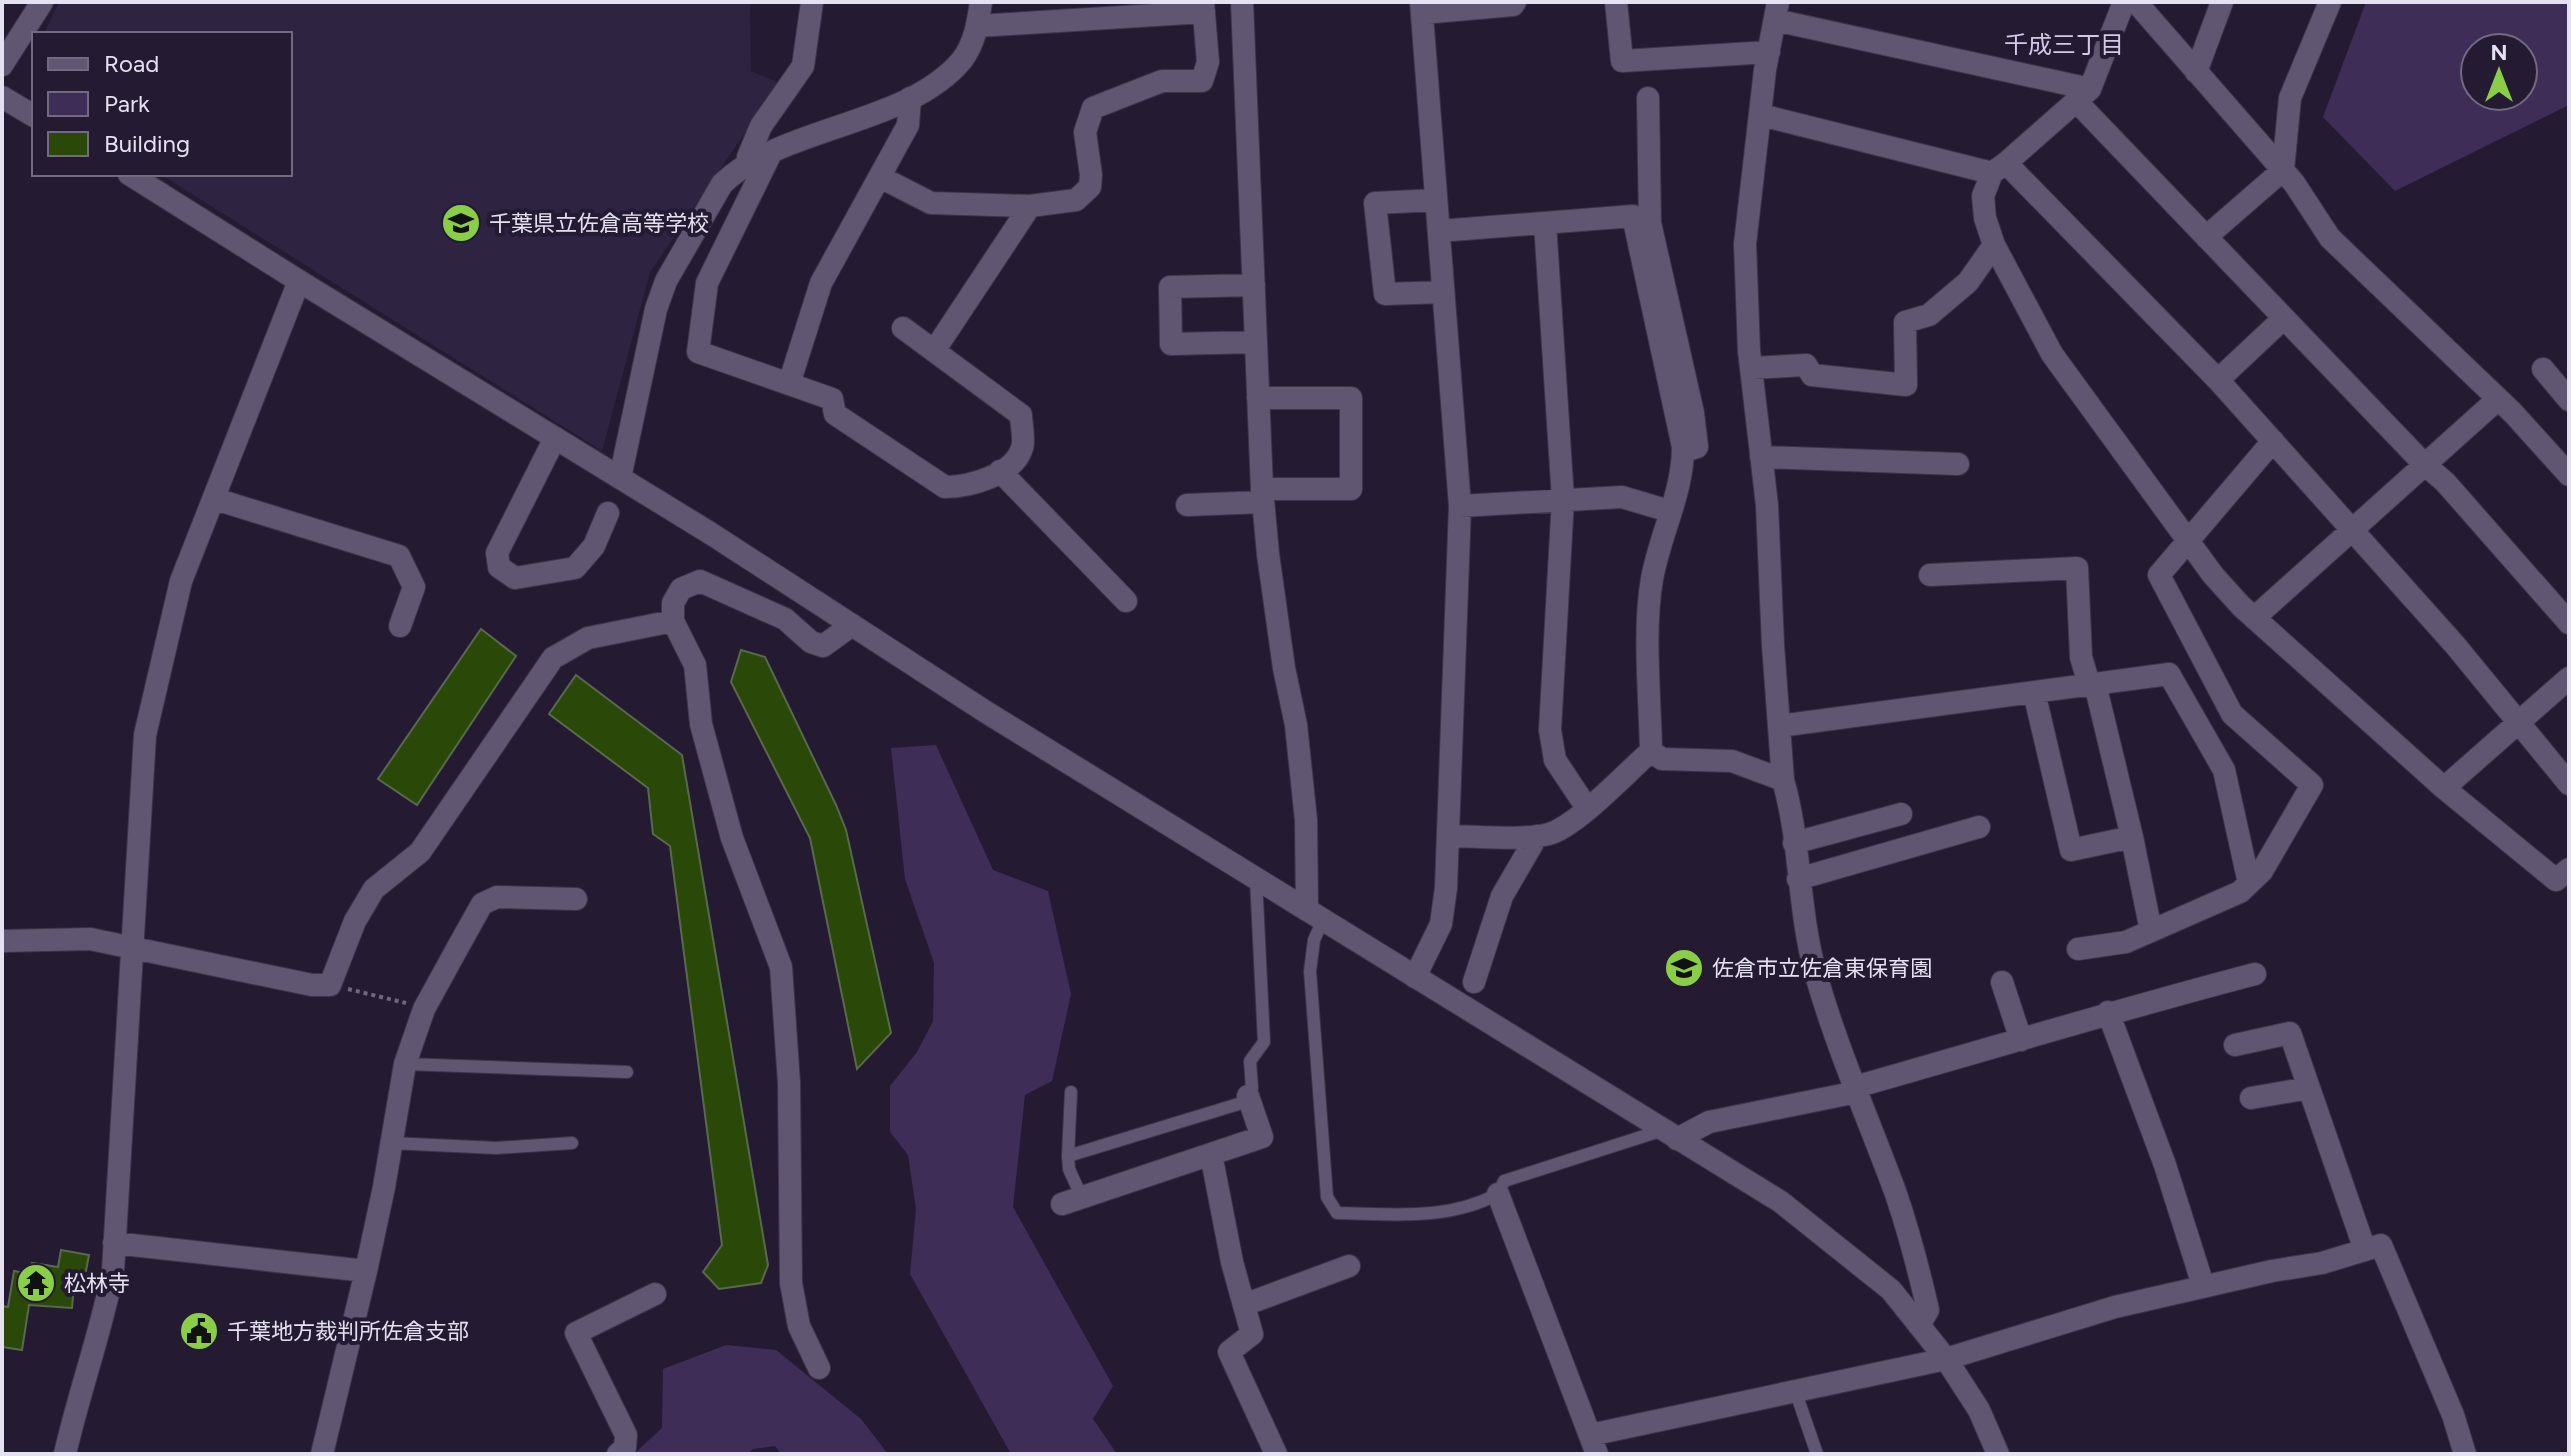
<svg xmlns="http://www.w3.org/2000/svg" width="2571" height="1456" font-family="Figtree,'Noto Sans JP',sans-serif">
<rect width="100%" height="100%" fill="#241b33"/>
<path fill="#2e2340" d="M59,2H750L751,71L779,83L650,272L602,451L160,174H290V34H44Z"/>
<path fill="#3d2d57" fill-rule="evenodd" d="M2366,2H2569V105L2395,191L2323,117ZM2475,48H2523V96H2475Z
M936,745L993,870L1048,891L1071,994L1052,1081L1025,1095L1013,1207L1113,1386L1093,1419L1117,1454H1011L910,1274L916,1209L908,1155L890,1132V1086L917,1052L933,1021L934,963L905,879L891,748Z
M726,1345L776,1350L861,1419L888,1454H781L775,1446L753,1449L748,1454H634L662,1428L663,1369Z"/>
<path fill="#2a4807" stroke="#59694e" stroke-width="2" d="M481,629L516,656L417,805L378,779Z
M741,650L765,657L836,805L846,830L891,1033L857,1069L810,838L731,682Z
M576,675L682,755L768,1265L761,1283L719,1289L703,1272L722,1245L670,846L653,834L648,788L549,714Z
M61,1250L89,1255L86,1271L75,1270L72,1308L29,1305L22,1350L2,1347V1306L8,1307L14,1271L30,1274L32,1263L58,1267Z"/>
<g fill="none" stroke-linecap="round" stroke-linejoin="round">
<g stroke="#3d3549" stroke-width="14">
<path id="service" d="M1323,920L1314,940L1310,971L1327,1197L1337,1213C1393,1214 1447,1221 1498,1194L1504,1181L1663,1130
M405,1064L627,1072
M1071,1092L1068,1156L1069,1169L1082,1198
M391,1143L496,1148L572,1143
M1068,1156L1245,1102L1252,1088L1250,1061L1264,1042L1256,879
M1796,1393L1817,1454"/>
</g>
<g stroke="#3d3549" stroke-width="24">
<path id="minor" d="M1242,2L1262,489L1268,554L1284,668L1296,725L1306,820L1307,910
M1616,2L1622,61L1769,52
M1778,2L1765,70L1745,244L1749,351L1767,505L1773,645L1783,780
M2136,2L2294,183L2330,238L2513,413L2569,475
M1422,13L1513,5L1515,2
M1775,20L2090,89
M978,26L1204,12
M2,65L42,2
M2196,72L2222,2
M1648,98L1650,223L1693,413L1697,447L1688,450
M2076,101L2424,464L2445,482L2569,623
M1761,115L1992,173L2006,163L2090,89L2124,2
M771,153L707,283L698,352L832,399L835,414L945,487C969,487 1014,475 1022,448C1025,439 1021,424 1021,415L903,328
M754,162L748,157L761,126L803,66L812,2
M2006,163L2218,380L2455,645L2569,784
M1992,173L1983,196L1985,218L1994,245L2052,354L2213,575L2241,606L2444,788L2556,880L2569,869
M880,177L931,203L1030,206L1076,200L1090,187L1091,175L1085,132L1093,108L1162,81H1202L1208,62L1203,2
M1436,200L1375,203L1385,294L1443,292
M1545,223L1563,499L1550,730L1555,760L1587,808
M1439,231L1633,216L1683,447C1683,493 1660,534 1652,579C1643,629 1650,699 1651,751C1627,772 1577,826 1549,834C1523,841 1476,836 1448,836
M2206,237L2283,170L2290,98L2330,2
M1254,285L1170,287L1171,344L1256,342
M934,351L1030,206
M1751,368L1806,365L1812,375L1906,385L1905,322L1929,315L1968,282L1994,245
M2543,369L2569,400
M2218,380L2284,318
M789,384L821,283L908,125L910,98
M1258,398H1351V489H1262
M555,438L497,553L499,567L515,578L575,568L594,546L608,513
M1761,457L1958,464
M1000,471L1126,601
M215,499L399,556L414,587L400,626
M1187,505L1263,502
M1460,506L1622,497L1669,511
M1930,575L2077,568L2081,657L2089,684
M2254,618L2498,399
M2095,684L2132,837L2151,931
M2034,692L2071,850L2132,837
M1779,726L2169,674L2224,770L2249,883
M1651,751L1662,759L1732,761L1783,780C1801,842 1798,909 1815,971C1836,1047 1869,1120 1896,1194C1909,1232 1919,1271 1928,1310L1919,1325
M2444,788L2569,678
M1794,843L1901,814
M1798,879L1979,827
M2,941L90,939L312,985H330L355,921L374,889L420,852L553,658L588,638L673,621
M2078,949L2126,942L2240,892L2262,871L2312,785L2232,714L2159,575L2273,441
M1415,977L1441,924L1446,888L1460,506L1421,2
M1474,982L1502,896L1537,836
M2002,982L2021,1040
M2108,1012L2165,1165L2203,1285
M2235,1045L2290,1033L2365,1250
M1855,1087C1989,1049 2121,1009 2255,974
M2251,1098L2309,1088
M1677,1139L1709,1122L1857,1092
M1211,1154L1232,1262L1252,1334L1229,1352L1276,1454
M1498,1194L1597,1454
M1062,1204L1262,1137L1248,1096
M114,1243L366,1271L384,1187L405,1064L424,1009L458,947L482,904L497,897L576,899
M1244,1305L1349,1266
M819,1368L799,1326L791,1283L789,1083L781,967L732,838L701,724L695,665L673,621V603L681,589L700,581L785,619L811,642L823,646L852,625
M1590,1435L1946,1359L2115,1307L2272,1271L2322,1263L2381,1245L2453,1415L2465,1454
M65,1454C79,1392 101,1333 113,1271L145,735L181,581L299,281
M322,1454L366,1271
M618,1454L625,1448L626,1435L576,1333L655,1294"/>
</g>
<g stroke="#3d3549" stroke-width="24">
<path id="tertiary" d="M2,97L34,116
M129,174L299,281L710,533L986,712L1781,1202L1891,1290L1946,1359L1979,1410L1998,1454
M620,478L656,309L666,281L722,184C783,125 907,126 962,60C975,43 978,22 981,2"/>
</g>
<path stroke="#6f677c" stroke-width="4" stroke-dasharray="4 4" stroke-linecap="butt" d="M348,989L406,1003"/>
<use href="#service" stroke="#605672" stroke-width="12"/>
<use href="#minor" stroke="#605672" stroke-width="22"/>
<use href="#tertiary" stroke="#605672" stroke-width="22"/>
</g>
<defs>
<g id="school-disc" transform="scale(2)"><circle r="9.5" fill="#8ace47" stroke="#241b33"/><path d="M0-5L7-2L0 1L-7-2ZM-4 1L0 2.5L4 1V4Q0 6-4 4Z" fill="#111"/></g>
<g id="temple-disc" transform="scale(2)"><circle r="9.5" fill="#8ace47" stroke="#241b33"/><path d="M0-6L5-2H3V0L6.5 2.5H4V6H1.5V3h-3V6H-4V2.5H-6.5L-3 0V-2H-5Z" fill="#111"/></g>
<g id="civic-disc" transform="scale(2)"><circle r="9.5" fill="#8ace47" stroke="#241b33"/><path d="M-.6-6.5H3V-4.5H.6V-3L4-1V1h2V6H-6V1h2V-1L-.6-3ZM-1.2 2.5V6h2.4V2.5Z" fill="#111"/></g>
</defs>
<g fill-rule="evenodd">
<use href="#school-disc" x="461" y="223"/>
<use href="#school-disc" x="1684" y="968"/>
<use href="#temple-disc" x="36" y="1283"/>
<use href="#civic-disc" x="199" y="1331"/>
</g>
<g text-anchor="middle" stroke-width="8" stroke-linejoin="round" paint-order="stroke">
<g font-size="22" fill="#e6e1f1" stroke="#241b33" text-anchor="start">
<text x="489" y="231">千葉県立佐倉高等学校</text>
<text x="1712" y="976">佐倉市立佐倉東保育園</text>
<text x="64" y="1291">松林寺</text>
<text x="227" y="1339">千葉地方裁判所佐倉支部</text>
</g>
<g font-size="24" fill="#d2c8e8" stroke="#241b33">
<text x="2064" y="53">千成三丁目</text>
</g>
</g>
<rect width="2571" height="1456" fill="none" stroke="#e6e1f1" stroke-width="8"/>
<rect x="32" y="32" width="260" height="144" fill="#241b33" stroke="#726a7f" stroke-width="2"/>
<rect x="48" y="58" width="40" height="12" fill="#605672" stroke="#726a7f" stroke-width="2"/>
<text x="104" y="72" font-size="24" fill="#e6e1f1">Road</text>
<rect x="48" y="92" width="40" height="24" fill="#3d2d57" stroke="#726a7f" stroke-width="2"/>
<text x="104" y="112" font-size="24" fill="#e6e1f1">Park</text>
<rect x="48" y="132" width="40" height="24" fill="#2a4807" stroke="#726a7f" stroke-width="2"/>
<text x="104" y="152" font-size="24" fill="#e6e1f1">Building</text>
<g transform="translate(2499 72)"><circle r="38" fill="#241b33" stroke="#726a7f" stroke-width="2"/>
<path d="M0-6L14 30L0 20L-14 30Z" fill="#8ace47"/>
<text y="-12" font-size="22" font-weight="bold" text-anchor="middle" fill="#e6e1f1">N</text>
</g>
</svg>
